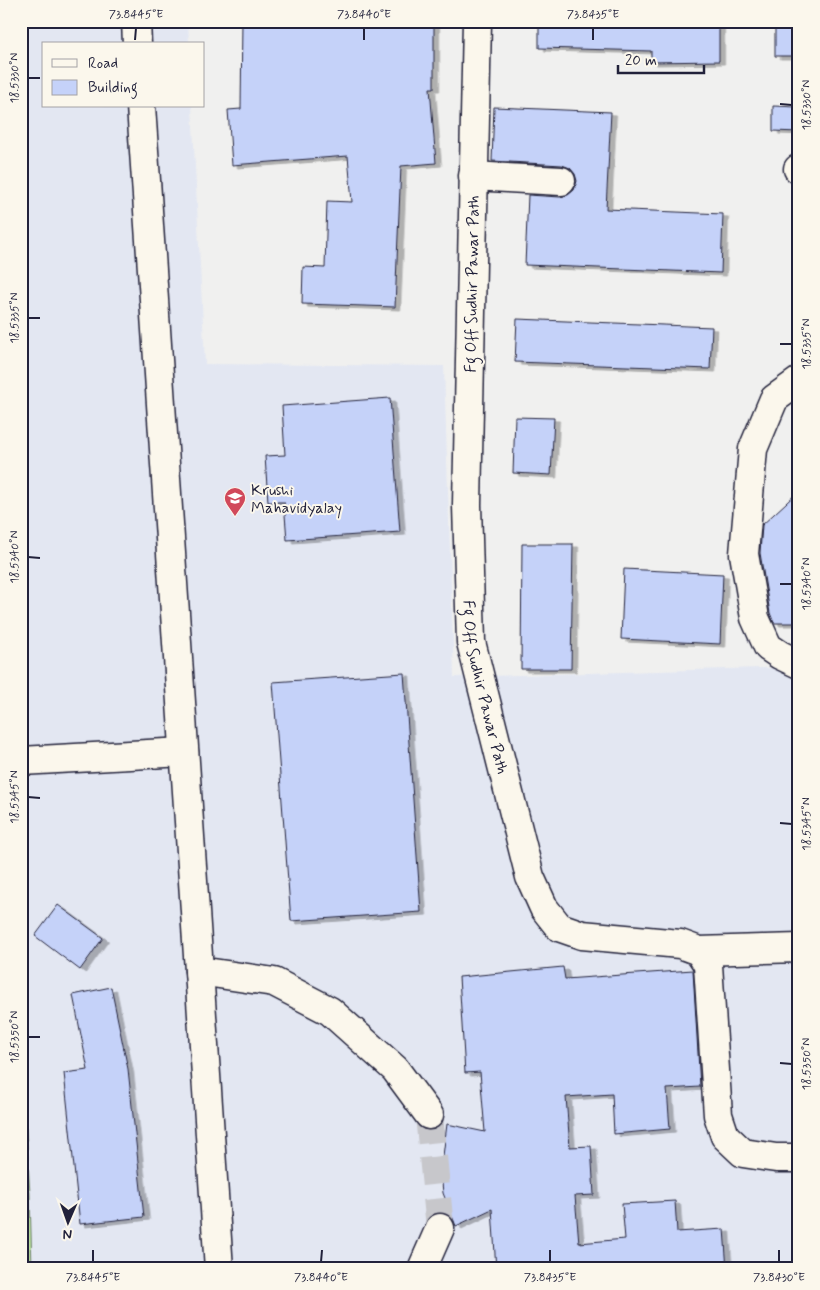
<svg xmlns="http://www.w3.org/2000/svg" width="820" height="1290" font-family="Mynerve,sans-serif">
<defs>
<filter id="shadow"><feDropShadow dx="5.5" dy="3" stdDeviation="0" flood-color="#0004"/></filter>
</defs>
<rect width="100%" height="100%" fill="#f0f0ef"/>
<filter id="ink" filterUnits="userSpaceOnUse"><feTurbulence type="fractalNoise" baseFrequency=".02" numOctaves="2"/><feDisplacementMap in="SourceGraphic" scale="10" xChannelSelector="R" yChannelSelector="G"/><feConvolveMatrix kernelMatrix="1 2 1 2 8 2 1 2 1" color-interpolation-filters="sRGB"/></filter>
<g filter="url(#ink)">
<path fill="#e3e7f2" d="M21,21H188L189,44H44V106H192L205,364L444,366L454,677L799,667V1269H21Z"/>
<path fill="#b8df9b" stroke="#6d806b" d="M21,1075L23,1080L30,1194L32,1269H21Z"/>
<path fill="#c5d2f9" stroke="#22223b" filter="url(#shadow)" d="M242,21H434V88H430L436,163L401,166L395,307L302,304L303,267L325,268L327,201L352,202L348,156L232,165L228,110L241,109Z
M539,21H719V61L651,62V51L539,48Z
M775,21L799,22V56H775Z
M773,106L799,107V132L773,131Z
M494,107L611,112L606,209L723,214L721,273L525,265L528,195L560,197L568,195L574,190L577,181L575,174L570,168L562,165L492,161Z
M517,319L712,327L710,369L515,362Z
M390,398L400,532L287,540L284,502H268L265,456L285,455L282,406Z
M515,417L554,418L551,475L513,473Z
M799,491V623H774L770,613L760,553L762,525Z
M522,544H573L571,669H521Z
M624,569L723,574L720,644L621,639Z
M404,673L421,912L291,921L273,682Z
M58,905L103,938L80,970L35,936Z
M563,967L565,979L693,970L700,1087L667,1089L670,1129L614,1134L612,1094L566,1097L570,1147L591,1146L594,1195L575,1196L579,1243L625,1239L622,1204L675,1201L677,1232L724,1229L727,1269H496L492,1209L456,1226L443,1193L441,1172L447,1124L485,1132L480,1072L465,1073L459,977Z
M111,987L128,1069L144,1217L80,1224L64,1073L88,1070L73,995Z"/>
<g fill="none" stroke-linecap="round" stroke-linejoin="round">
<path stroke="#c7c7cb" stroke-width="28" stroke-dasharray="28 14" stroke-linecap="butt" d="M429,1115L440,1228"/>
<g stroke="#22223b" stroke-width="31">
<g id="minor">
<path d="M136,21L137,44"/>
<path id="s1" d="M477,21L467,505L471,642L530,877L544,908L559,927L582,935L680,944L699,951L708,965L718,1115L725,1136L743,1153L776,1158H799"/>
<path d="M141,106L219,1269"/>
<path d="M798,169H799"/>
<path d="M473,176L561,181"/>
<path d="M799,381L774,399L753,449L744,554L755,618L768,647L780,655L799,664"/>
<path d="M21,761L184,752"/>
<path d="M699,951L799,948"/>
<path d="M199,971L274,982L330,1011L395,1069L429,1115"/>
<path d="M422,1269L440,1228"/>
</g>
</g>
<use href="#minor" stroke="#fbf7ec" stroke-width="28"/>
</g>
</g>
<path fill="none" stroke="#22223b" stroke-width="2" d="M135,40L136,28M364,40V28M593,40V28M28,78H40M780,104L792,105M28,318H40M780,344H792M28,557L40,558M780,584H792M28,797L40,798M780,823L792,824M28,1037H40M780,1063L792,1064M93,1262V1250M321,1262L322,1250M550,1262V1250M779,1262V1250"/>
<defs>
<g id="university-pin" transform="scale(1.125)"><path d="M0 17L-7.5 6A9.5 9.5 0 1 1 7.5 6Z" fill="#d1495b" stroke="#fbf7ec"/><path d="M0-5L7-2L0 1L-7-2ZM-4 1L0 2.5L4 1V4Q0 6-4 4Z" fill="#fff"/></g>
</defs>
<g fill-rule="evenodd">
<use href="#university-pin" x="235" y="498"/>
</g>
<g text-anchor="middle" stroke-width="4" stroke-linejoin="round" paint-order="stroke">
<g font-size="16" fill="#22223b" stroke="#fbf7ec">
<text transform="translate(471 284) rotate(-89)" y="6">Fg Off Sudhir Pawar Path</text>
<text dy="6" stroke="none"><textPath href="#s1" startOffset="668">Fg Off Sudhir Pawar Path</textPath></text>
</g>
<g font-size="16" fill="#22223b" stroke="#fbf7ec" text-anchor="start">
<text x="251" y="495">Krushi<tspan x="251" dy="18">Mahavidyalay</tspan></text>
</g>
</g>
<rect width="820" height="1290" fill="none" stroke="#fbf7ec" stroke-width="55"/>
<rect x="42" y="42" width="162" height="65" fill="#fbf7ec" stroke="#a4a2a5"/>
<rect x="52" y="59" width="25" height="8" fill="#fbf7ec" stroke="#a4a2a5"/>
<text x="88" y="68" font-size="15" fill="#22223b">Road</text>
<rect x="52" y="80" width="25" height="15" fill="#c5d2f9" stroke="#a4a2a5"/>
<text x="88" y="92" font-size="15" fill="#22223b">Building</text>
<g transform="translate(68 1222) rotate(182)" stroke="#fbf7ec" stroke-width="4" paint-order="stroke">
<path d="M0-4L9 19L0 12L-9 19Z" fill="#22223b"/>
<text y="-8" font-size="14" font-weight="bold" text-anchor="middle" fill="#22223b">N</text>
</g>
<path d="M618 65v8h86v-8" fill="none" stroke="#22223b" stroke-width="2.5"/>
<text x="625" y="65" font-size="15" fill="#22223b" stroke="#fbf7ec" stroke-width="4" paint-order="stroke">20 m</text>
<rect x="28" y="28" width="764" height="1234" fill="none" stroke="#22223b" stroke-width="2"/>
<g font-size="12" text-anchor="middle" fill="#22223b">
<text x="136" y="18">73.8445°E</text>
<text x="364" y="18">73.8440°E</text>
<text x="593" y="18">73.8435°E</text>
<text transform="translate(14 78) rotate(-90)" y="4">18.5330°N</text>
<text transform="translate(806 105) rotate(-90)" y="4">18.5330°N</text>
<text transform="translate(14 318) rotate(-90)" y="4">18.5335°N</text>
<text transform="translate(806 344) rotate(-90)" y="4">18.5335°N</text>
<text transform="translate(14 557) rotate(-90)" y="4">18.5340°N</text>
<text transform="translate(806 584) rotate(-90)" y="4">18.5340°N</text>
<text transform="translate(14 797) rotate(-90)" y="4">18.5345°N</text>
<text transform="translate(806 824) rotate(-90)" y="4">18.5345°N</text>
<text transform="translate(14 1037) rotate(-90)" y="4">18.5350°N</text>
<text transform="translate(806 1064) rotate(-90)" y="4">18.5350°N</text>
<text x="93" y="1281">73.8445°E</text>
<text x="321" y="1281">73.8440°E</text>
<text x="550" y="1281">73.8435°E</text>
<text x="779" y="1281">73.8430°E</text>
</g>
</svg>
